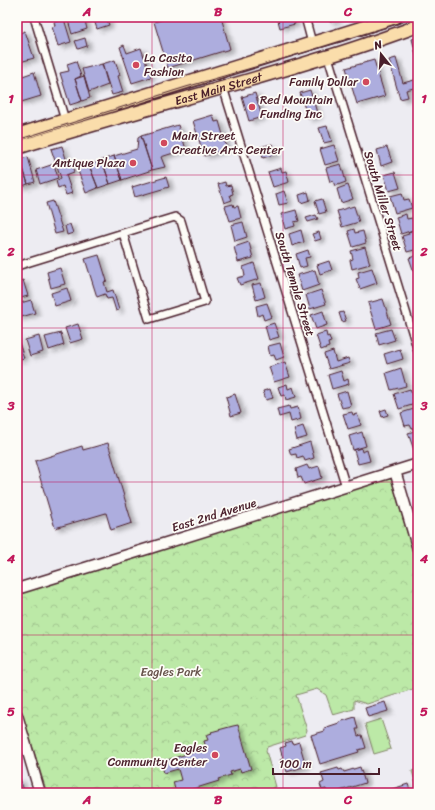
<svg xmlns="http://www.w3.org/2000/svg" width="435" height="810" font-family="Sriracha,sans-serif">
<defs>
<pattern id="park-crowns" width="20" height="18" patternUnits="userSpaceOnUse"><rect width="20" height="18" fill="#bce9a7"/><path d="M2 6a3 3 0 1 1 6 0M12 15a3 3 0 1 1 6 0" fill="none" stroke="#a3c790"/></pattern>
<filter id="shadow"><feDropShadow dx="4.5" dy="2.5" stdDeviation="2" flood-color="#0004"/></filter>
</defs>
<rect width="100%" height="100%" fill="#edecf2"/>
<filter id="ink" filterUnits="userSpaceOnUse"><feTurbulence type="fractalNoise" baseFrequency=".025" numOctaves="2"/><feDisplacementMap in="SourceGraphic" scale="8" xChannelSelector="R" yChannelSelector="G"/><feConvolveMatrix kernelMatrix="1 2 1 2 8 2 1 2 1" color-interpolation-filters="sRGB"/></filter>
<g filter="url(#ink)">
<path fill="#bce9a7" stroke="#838469" d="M381,719L391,749L374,754L365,724Z"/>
<path fill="url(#park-crowns)" stroke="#838469" d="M386,478C390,478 391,479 392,482L418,569V703L413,689L367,704L354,700V709L333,715L326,695L317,689L296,695L307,730L305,735L267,747L266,751L276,787L269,790V793H47L17,697V594Z
M418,769V792L412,771Z"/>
<path fill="#adadde" stroke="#4a1f2b" filter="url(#shadow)" d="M67,17H79V18L84,17L87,29L72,34Z
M93,17H106L109,25L97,29Z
M171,17H221L230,49L168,68L154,22Z
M277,17H293L295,24L280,28Z
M328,17H336L337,20L330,22Z
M64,19L71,42L58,46L52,27L55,26L54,22Z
M25,31L34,58L20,62L17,53V34Z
M418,37V62L412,39Z
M85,38L87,46L78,49L75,41Z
M124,45L127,53L141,48L151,77L132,83L120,47Z
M396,58L403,83L418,79V87L406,90L408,97L400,99L389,60Z
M115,60L120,75L118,76L123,92L112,95L102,64Z
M374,60L385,96L357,104L346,68Z
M76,61L81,76L75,79L82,101L70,105L60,73L69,71L67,64Z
M102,64L108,85L89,92L82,69Z
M34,72L41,96L18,103L17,100V78Z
M84,76L90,98L82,101L75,79Z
M310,90L318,116L308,119L300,93Z
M255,93L262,117L249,121L242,97Z
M418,101V116L414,103Z
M213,115L215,122L219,121L227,149L204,156L193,121Z
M178,125L186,149L161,157L165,167L152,170L141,136Z
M327,126L332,141L324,143L319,128Z
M141,136L152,170L122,180L114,156L137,149L138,138Z
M272,144L276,154L263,158L260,147Z
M334,145L339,161L325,165L320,149Z
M62,146L68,165L72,164L74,172L66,175L72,193L66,195L63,186L58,188L56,181L61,178L51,149Z
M387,147L392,162L381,166L377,150Z
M114,156L122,180L110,184L102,160Z
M28,157L35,182L28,184L20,159Z
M20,159L28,184L20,187L17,179V160Z
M102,160L110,184L98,188L89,165Z
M54,164L58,178L40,184L36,170Z
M341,164L346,182L335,186L333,181L330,182L326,168Z
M89,165L98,188L86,193L77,168Z
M281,168L282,172L286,171L289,182L273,187L268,172Z
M395,172L400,188L389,191L384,175Z
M166,177L169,187L135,197L132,187Z
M225,182L226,186L231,185L233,194L230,195L232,200L224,203L218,184Z
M348,185L353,199L341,203L337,189Z
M284,191L288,203L279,205L276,194Z
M308,192L310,200L301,203L299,195Z
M402,193L404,200L409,199L412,208L395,213L390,196Z
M322,199L326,212L319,214L315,201Z
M53,201L63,232L55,234L46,203Z
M233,204L234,207L238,206L241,218L230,221L225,206Z
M354,206L359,222L342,227L337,211Z
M296,210L299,221L294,222L295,226L285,229L281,214Z
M406,214L407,219L412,218L416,229L401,234L396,217Z
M316,215L318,219L308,222L306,218Z
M243,222L247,237L235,241L231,225Z
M70,224L73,233L67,235L65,226Z
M354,229L355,233L363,231L366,243L353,247L348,231Z
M418,229V249L407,252L402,236L409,234L408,232Z
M301,230L304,242L292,246L289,234Z
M319,232L321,239L315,241L312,234Z
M249,242L253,258L238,262L234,247Z
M365,247L370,264L352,269L350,260L353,259L351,251Z
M308,250L310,257L305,258L307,266L300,268L296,254Z
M99,255L107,281L104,282L107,292L113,290L119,310L116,311L112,298L107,299L105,294L97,297L85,259Z
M418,255V271L414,272L409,258Z
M329,261L332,270L320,274L317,265Z
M254,263L259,279L240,285L237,278L245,276L243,267Z
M60,268L65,284L51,288L47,272Z
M372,268L377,283L360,289L356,279L359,278L358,272Z
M315,270L319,285L302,291L297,275Z
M23,280L28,296L17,299V282Z
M418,280V288L416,289L414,281Z
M261,283L265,297L256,300L252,285Z
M67,288L71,301L55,306L51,293Z
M321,290L326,304L310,309L306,295Z
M383,299L391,324L376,329L368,303Z
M31,300L35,313L18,318L17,313V304Z
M267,303L272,317L264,320L262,314L258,316L256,306Z
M323,311L327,325L316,329L311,315Z
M343,312L346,321L342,322L339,313Z
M274,323L279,337L269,340L265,326Z
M78,324L83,339L70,343L65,328Z
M391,329L395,340L379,345L376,333Z
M326,332L327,337L329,336L331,342L328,343L329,347L321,350L316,335Z
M61,333L64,345L49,350L45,337Z
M17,336L24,358L17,360Z
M39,336L43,352L30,356L25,340Z
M280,343L284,357L276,360L274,355L270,356L268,346Z
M400,349L403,359L387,364L384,354Z
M333,351L336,362L348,358L350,363L329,369L324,354Z
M285,362L290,377L274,382L269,367Z
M401,368L406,386L391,390L386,373Z
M341,371L344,381L348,379L349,384L332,389L328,375Z
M287,384L288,389L293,387L296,397L286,400L285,395L281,396L278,387Z
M270,389L273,398L266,400L263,391Z
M410,389L415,404L399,409L394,394Z
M347,391L351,406L342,408L337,394Z
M235,394L241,413L231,416L226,397Z
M289,406L290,409L298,407L301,419L291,422L289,414L279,417L277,409Z
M417,408L418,412V427L412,429L410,425L405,426L401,413Z
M386,409L388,415L382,417L380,411Z
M352,412L353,415L357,414L361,425L348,429L343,414Z
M303,426L307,437L297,440L294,429Z
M418,430V452L415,453L408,433Z
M362,432L366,446L353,450L349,436Z
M310,442L314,458L305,461L303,456L297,458L296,454L291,455L289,449Z
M108,443L132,523L111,530L106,513L55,528L35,461L82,446L83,450Z
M361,448L362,452L367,450L370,461L358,464L354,450Z
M307,465L309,469L319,466L322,478L304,484L301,477L298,478L296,469Z
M418,482V494L415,483Z
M385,702L388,711L368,717L365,708Z
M355,717L358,729H356L358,736L362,735L366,748L358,750L359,752L320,764L311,735L325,731L324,728L339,723V722Z
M238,725L251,769L241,772L240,769L230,772L231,775L218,779L219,781L180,793H176L173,782L181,780L178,769L164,773L161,762L206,748L204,741L208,740L206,735L212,733L211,732L233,726Z
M292,741L293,744L299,742L306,766L287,772L285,765L282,766L280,760L283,759L280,748L286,746L285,743Z
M360,767L365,783L333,793H327L326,789L322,790L320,784L324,782L321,773L338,768L339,770L342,769L344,772Z
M20,779L25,793H17V780Z
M408,784L411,793H380Z"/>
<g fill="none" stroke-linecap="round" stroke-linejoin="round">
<g stroke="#4a1f2b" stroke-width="10">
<path id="street" d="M34,17L65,120
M305,17L312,43
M328,57L418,351
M223,87L346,487
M17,266C69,250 122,233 175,217L181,221L205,302L149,319L123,233"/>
</g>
<g stroke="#4a1f2b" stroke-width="13">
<path id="secondary" d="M395,471L418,549
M17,589L150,548L418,464
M17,715L40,793"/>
</g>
<g stroke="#4a1f2b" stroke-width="15">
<g id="primary">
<path d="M17,135L396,17"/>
<path id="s1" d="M17,148C119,116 223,89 326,57C357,48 387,37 418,26"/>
</g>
</g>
<use href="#street" stroke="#fdfcf7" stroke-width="7"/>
<use href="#secondary" stroke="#fdfcf7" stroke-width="10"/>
<use href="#primary" stroke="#faddab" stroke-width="12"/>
<path stroke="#4a1f2b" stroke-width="1" d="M17,140L186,87L341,42L418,17"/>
</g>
</g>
<path fill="none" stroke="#c2185b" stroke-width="1" stroke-opacity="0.55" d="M152,17V793M283,17V793M17,175H418M17,328H418M17,482H418M17,635H418"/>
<g fill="#d1495b" stroke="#fdfcf7" stroke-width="1.5">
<circle cx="136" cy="65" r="4"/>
<circle cx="366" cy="82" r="4"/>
<circle cx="252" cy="107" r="4"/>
<circle cx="164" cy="143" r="4"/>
<circle cx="133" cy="163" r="4"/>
<circle cx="215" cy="755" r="4"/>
</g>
<g text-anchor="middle" stroke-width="3.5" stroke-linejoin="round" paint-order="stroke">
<g font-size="12" fill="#4a1f2b" stroke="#fdfcf7" text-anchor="start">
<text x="144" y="62">La Casita<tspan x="144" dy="14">Fashion</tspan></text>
<text x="358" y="86" text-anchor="end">Family Dollar</text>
<text x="260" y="104">Red Mountain<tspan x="260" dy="14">Funding Inc</tspan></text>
<text x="172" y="140">Main Street<tspan x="172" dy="14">Creative Arts Center</tspan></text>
<text x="125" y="167" text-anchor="end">Antique Plaza</text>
<text x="207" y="752" text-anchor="end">Eagles<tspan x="207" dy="14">Community Center</tspan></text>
</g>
<g font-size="12" fill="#4a1f2b" stroke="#fdfcf7">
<text dy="4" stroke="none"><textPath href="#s1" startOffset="210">East Main Street</textPath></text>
<text transform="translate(383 201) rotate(73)" y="4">South Miller Street</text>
<text transform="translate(295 284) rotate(73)" y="4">South Temple Street</text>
<text transform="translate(214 515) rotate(-17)" y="4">East 2nd Avenue</text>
</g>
<g font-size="12" fill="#66524a" stroke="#fdfcf7">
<text x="171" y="676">Eagles Park</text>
</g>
</g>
<rect width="435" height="810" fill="none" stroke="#fdfcf7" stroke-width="44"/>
<g transform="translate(381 54) rotate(343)" stroke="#fdfcf7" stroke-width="3" paint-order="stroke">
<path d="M0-3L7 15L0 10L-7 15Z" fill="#4a1f2b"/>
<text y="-6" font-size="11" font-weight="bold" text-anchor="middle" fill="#4a1f2b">N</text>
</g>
<path d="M273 768v6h106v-6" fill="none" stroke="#4a1f2b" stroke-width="2"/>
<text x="279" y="768" font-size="12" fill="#4a1f2b" stroke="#fdfcf7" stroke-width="3" paint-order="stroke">100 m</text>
<rect x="22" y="22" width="391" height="766" fill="none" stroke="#c2185b" stroke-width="1.5"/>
<g font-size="13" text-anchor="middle" font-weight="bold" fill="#c2185b">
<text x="87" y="16">A</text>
<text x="218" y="16">B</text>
<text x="348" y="16">C</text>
<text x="11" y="103">1</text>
<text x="424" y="103">1</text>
<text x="11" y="256">2</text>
<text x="424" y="256">2</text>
<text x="11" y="410">3</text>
<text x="424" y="410">3</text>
<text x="11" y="563">4</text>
<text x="424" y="563">4</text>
<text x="11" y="716">5</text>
<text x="424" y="716">5</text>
<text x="87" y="804">A</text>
<text x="218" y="804">B</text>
<text x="348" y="804">C</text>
</g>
</svg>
